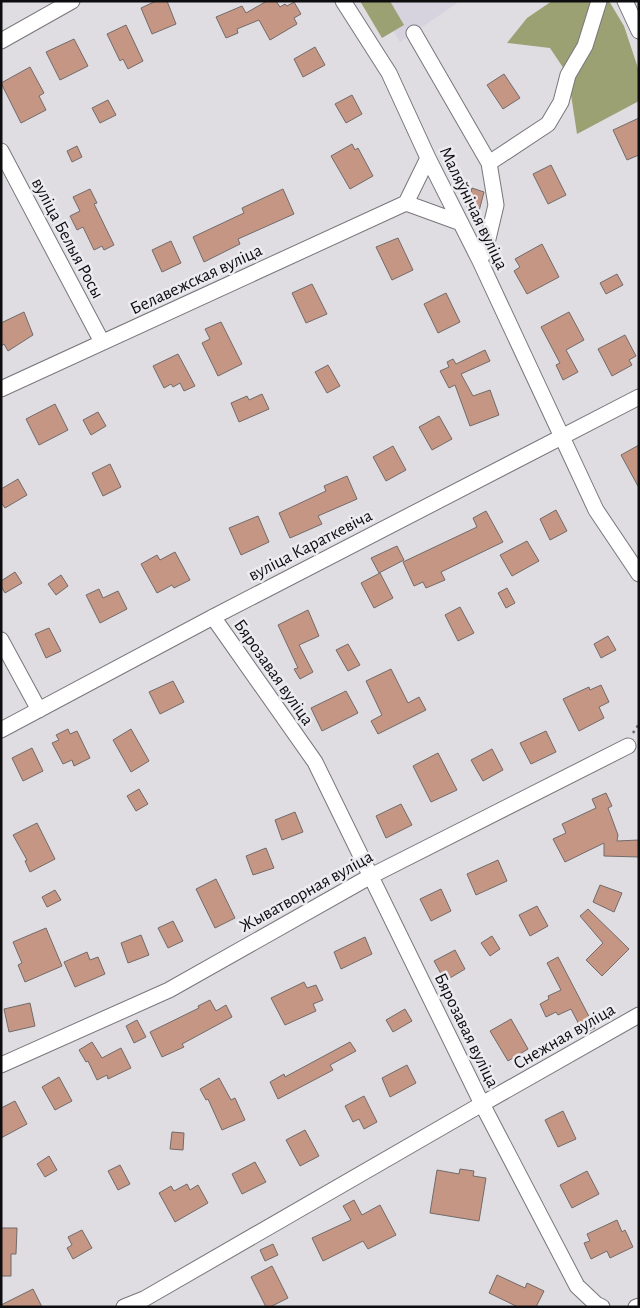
<svg xmlns="http://www.w3.org/2000/svg" width="640" height="1308" font-family="'Alegreya Sans',sans-serif">
<rect width="100%" height="100%" fill="#dfdde2"/>
<path fill="#d6d2de" d="M376,1H460L400,42Z"/>
<path fill="#9ba173" d="M360,1H390L404,25L382,38Z
M552,1H609L624,26L639,71V101L577,134L568,75L550,48L507,43L527,18Z"/>
<path fill="#c69684" stroke="#716b6a" d="M156,1H167L176,24L152,34L141,8Z
M267,1H276L280,7L285,4L287,6L294,2L301,14L294,18L297,24L270,40L259,20L237,29L238,33L226,38L216,17L242,6L246,13Z
M126,25L143,61L128,69L123,59L120,61L107,34Z
M74,39L88,66L60,80L46,52Z
M315,47L325,65L303,77L294,59Z
M30,67L44,93L39,96L46,110L21,123L1,83Z
M504,74L520,98L503,109L487,85Z
M352,95L362,114L346,123L335,104Z
M108,100L116,115L100,123L92,108Z
M639,118V155L627,160L613,130Z
M352,144L355,150L358,148L373,176L350,189L331,156Z
M77,146L82,157L72,162L67,151Z
M551,165L566,195L548,204L533,174Z
M472,188L484,192L479,211L467,207Z
M90,189L97,203L94,204L114,245L104,250L102,246L94,250L83,227L77,230L70,216L80,211L73,197Z
M283,189L294,214L238,239L240,244L204,262L193,237L244,213L242,208Z
M398,238L413,270L392,280L376,247Z
M171,241L181,263L162,272L152,250Z
M542,244L559,277L527,294L514,271L520,267L515,259Z
M617,274L623,285L606,294L600,283Z
M312,284L327,314L306,323L292,293Z
M446,293L460,322L438,333L424,304Z
M24,312L33,335L8,351L4,344L1,346V323Z
M569,312L584,340L566,350L578,372L563,380L556,365L560,363L541,327Z
M221,322L242,364L218,376L202,343L210,339L205,329Z
M625,335L636,356L629,360L632,365L612,376L598,349Z
M485,350L490,361L461,374L473,396L490,390L499,415L470,426L455,385L449,388L440,371L449,367L447,362L453,359L456,364Z
M178,354L195,386L184,391L180,383L173,387L171,384L164,388L153,366Z
M328,365L340,386L327,393L315,372Z
M262,394L269,409L239,422L231,403L247,396L249,400Z
M55,404L68,430L39,445L26,419Z
M98,412L106,426L91,435L83,420Z
M439,416L452,439L432,450L419,427Z
M639,445V488L621,455Z
M393,446L406,470L386,481L373,457Z
M110,464L121,487L103,496L92,473Z
M347,476L357,499L318,516L322,524L290,538L279,513L326,491L324,486Z
M18,479L27,495L5,508L1,502V489Z
M556,510L567,531L550,540L540,519Z
M486,511L503,542L441,572L445,580L426,588L423,582L414,586L403,562L477,527L473,518Z
M258,516L269,542L241,555L229,528Z
M527,541L539,561L512,576L500,555Z
M397,546L404,560L379,573L371,558Z
M175,552L190,580L174,588L172,585L157,593L141,564L157,555L160,560Z
M15,572L22,583L5,593L1,586V581Z
M380,573L393,598L374,608L361,583Z
M61,575L68,586L56,595L48,584Z
M507,588L515,603L506,608L498,593Z
M99,589L103,598L118,591L127,609L100,623L86,595Z
M460,607L474,633L458,641L445,615Z
M308,610L319,636L299,645L313,672L300,679L294,669L298,668L278,625Z
M49,628L61,651L46,658L35,634Z
M608,636L616,650L601,658L594,644Z
M348,644L360,665L348,671L336,650Z
M391,669L408,703L419,697L426,710L378,734L371,721L382,715L366,681Z
M173,681L184,702L160,714L149,692Z
M601,685L609,702L599,707L604,718L579,731L563,699L589,687L590,690Z
M346,691L358,713L322,731L311,708Z
M68,729L70,734L77,731L90,758L74,766L72,760L63,764L52,743L59,740L56,735Z
M131,729L149,761L131,772L113,740Z
M546,731L556,752L531,764L520,743Z
M32,748L43,771L23,781L12,758Z
M492,749L503,770L483,781L471,760Z
M438,753L457,790L431,802L413,766Z
M139,789L148,804L136,811L127,796Z
M606,793L612,806L608,808L618,835L617,841L639,840V857L604,856V843L565,862L553,839L566,833L562,824L596,808L592,799Z
M401,804L412,825L386,838L376,816Z
M295,812L303,832L282,840L275,820Z
M37,823L55,859L30,872L25,861L27,860L13,835Z
M266,848L274,868L253,875L246,856Z
M498,860L507,881L476,895L467,874Z
M216,879L235,918L215,928L196,889Z
M600,885L622,893L614,912L593,902Z
M441,889L451,911L431,921L420,899Z
M55,890L61,900L47,907L42,897Z
M537,906L548,926L530,936L519,915Z
M588,909L629,949L602,976L586,960L603,943L580,916Z
M173,921L183,941L168,948L158,928Z
M46,928L62,966L25,982L18,965L22,963L13,942Z
M141,935L149,955L128,963L121,943Z
M492,936L500,949L490,956L481,943Z
M365,937L372,954L341,969L334,952Z
M455,950L465,969L445,981L434,961Z
M87,952L90,960L98,957L105,974L75,987L64,962Z
M558,957L595,1028L584,1034L571,1009L558,1015L556,1012L546,1017L540,1004L549,999L548,996L561,990L547,963Z
M304,982L307,988L316,985L323,1000L313,1004L316,1011L285,1025L271,998Z
M210,1000L216,1011L226,1005L232,1017L182,1044L184,1047L162,1057L150,1032L199,1008L198,1006Z
M30,1003L35,1026L9,1032L4,1009Z
M405,1009L412,1021L393,1032L386,1020Z
M511,1019L528,1049L508,1061L490,1031Z
M137,1020L146,1037L134,1043L126,1026Z
M92,1042L102,1058L121,1048L131,1068L108,1079L107,1075L97,1080L88,1061L86,1062L79,1050Z
M350,1042L356,1051L330,1065L333,1070L278,1099L270,1082L284,1074L285,1077Z
M407,1065L416,1083L390,1097L382,1078Z
M59,1077L72,1101L55,1110L42,1087Z
M219,1078L231,1100L235,1098L245,1120L222,1130L208,1099L206,1100L200,1089Z
M364,1096L377,1122L364,1129L359,1119L353,1122L345,1106Z
M15,1101L27,1124L1,1138V1108Z
M563,1111L576,1139L558,1147L545,1120Z
M305,1130L319,1156L300,1166L286,1140Z
M172,1132L184,1133L183,1150L170,1149Z
M49,1156L57,1170L45,1177L37,1164Z
M255,1162L266,1182L242,1194L232,1174Z
M120,1165L130,1184L118,1190L108,1171Z
M460,1169L474,1171L473,1176L486,1178L479,1221L430,1213L437,1170L459,1174Z
M587,1171L599,1194L572,1208L560,1185Z
M187,1184L190,1190L198,1185L208,1203L175,1222L159,1193L171,1186L174,1191Z
M354,1200L362,1215L380,1205L396,1235L368,1249L363,1241L323,1261L312,1238L351,1220L343,1206Z
M617,1220L622,1232L625,1230L633,1247L610,1258L607,1251L591,1259L584,1243L590,1241L587,1234Z
M1,1228H17L16,1254H11V1276H1Z
M82,1230L92,1248L73,1259L67,1248L72,1245L68,1237Z
M273,1244L278,1255L265,1261L260,1250Z
M272,1266L288,1298L270,1307H266L251,1277Z
M497,1275L525,1288L527,1283L544,1291L536,1307H518L489,1293Z
M33,1289L42,1307H1V1305Z"/>
<g fill="none" stroke-linecap="round" stroke-linejoin="round">
<g stroke="#78767b" stroke-width="17">
<path id="minor" d="M343,1L389,73L428,158L480,261L596,510L639,574
M625,1L639,31
M414,33L489,163L496,205L487,243L480,261
M1,41L72,1
M1,151L102,342
M489,163L548,124L561,102L568,75L585,46L599,1
M406,203L428,158
M1,389L406,203L461,223
M1,640L39,710
M1,730L213,617L639,397
M1,1065L169,990L371,876L628,746
M124,1307L144,1299L482,1104L315,762L213,617
M602,1307L596,1304L577,1286L482,1104L639,1015
M636,1307L639,1306"/>
</g>
<path stroke="#6c6a6e" stroke-width="2.5" stroke-dasharray="2.5 4" stroke-linecap="butt" d="M633,733L639,724"/>
<use href="#minor" stroke="#fff" stroke-width="15"/>
</g>
<g text-anchor="middle" stroke-width="5" stroke-linejoin="round" paint-order="stroke">
<g font-size="18" fill="#0d0c0e" stroke="#ecebf0">
<text transform="translate(474 208) rotate(64)" y="6">Маляўнічая вуліца</text>
<text transform="translate(68 238) rotate(62)" y="6">вуліца Белыя Росы</text>
<text transform="translate(196 279) rotate(-25)" y="6">Белавежская вуліца</text>
<text transform="translate(310 545) rotate(-27)" y="6">вуліца Караткевіча</text>
<text transform="translate(274 672) rotate(55)" y="6">Бярозавая вуліца</text>
<text transform="translate(306 891) rotate(-29)" y="6">Жыватворная вуліца</text>
<text transform="translate(467 1030) rotate(64)" y="6">Бярозавая вуліца</text>
<text transform="translate(564 1036) rotate(-30)" y="6">Снежная вуліца</text>
</g>
</g>
<rect width="640" height="1308" fill="none" stroke="#0d0c0e" stroke-width="5"/>
</svg>
